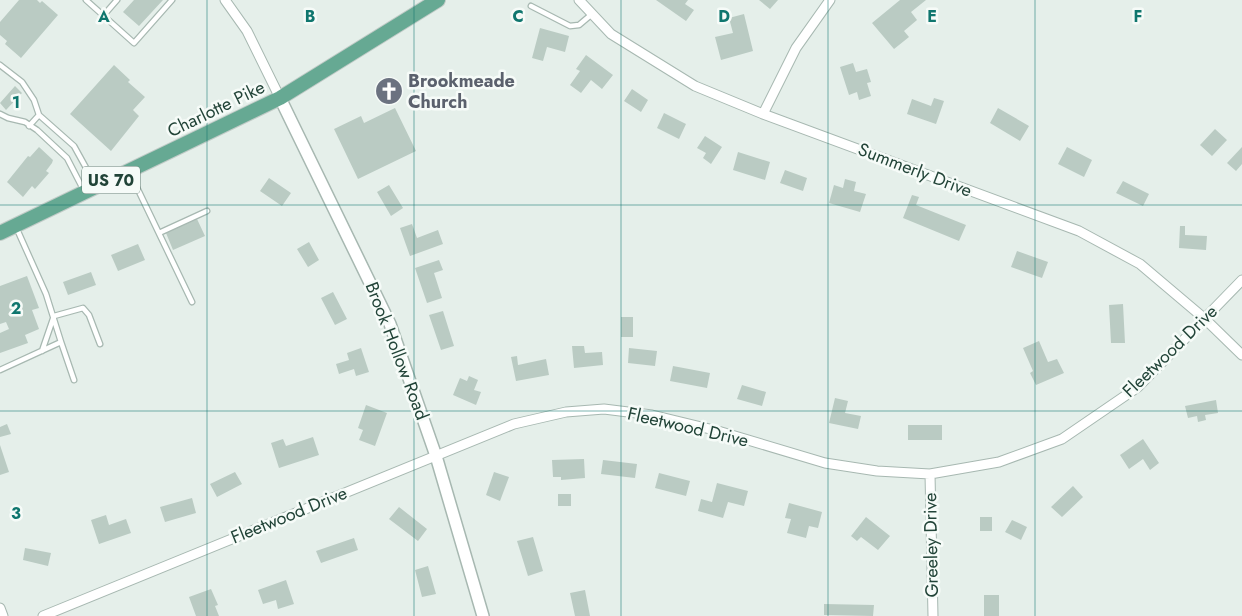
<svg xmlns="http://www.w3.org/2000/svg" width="1242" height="616" font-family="Jost,sans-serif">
<rect width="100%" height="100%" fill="#e5efea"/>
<path fill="#bacbc3" d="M19,0H37L40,3L42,1L58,15L21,58L5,44L7,41L0,35V22Z
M134,0H163L139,26L123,12Z
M656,0H688L685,4L694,10L686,21Z
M759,0H778L770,9Z
M900,0H926L911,12L917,20L904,31L909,37L894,49L872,23Z
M744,14L753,51L721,60L715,37L733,33L729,18Z
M540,28L569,36L565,52L547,47L543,61L532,58Z
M586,55L613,75L602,89L591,80L581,93L570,85L580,71L576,69Z
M853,63L856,72L867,69L871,82L867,83L871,96L859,100L857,92L849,95L840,67Z
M114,65L130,80L128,82L145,97L133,110L139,116L111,151L70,114Z
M15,86L22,93L6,110L0,103Z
M632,89L648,100L641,112L624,101Z
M934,98L944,101L936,124L907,114L912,99L931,106Z
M395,108L416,151L358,179L334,129L361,116L364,123Z
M998,108L1029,126L1020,141L990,123Z
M664,113L686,124L679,139L657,128Z
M1215,129L1227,140L1212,156L1200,145Z
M705,136L722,147L711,164L703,158L706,153L697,148Z
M39,147L53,160L52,163L46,171L49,173L35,189L32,186L23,197L7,182L28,156L30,157Z
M1067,147L1092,160L1084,177L1058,164Z
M1242,147V164L1236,171L1227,163Z
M738,152L770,162L765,180L733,170Z
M785,170L807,178L803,191L780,183Z
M269,178L291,193L282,206L260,191Z
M845,179L856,182L854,191L866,194L860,212L829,203L834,185L843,188Z
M1123,181L1149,194L1143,206L1116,193Z
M389,185L403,208L391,216L377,192Z
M912,195L919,197L916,205L966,225L959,241L903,218Z
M197,219L205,236L173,250L166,233Z
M412,224L417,238L438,230L443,244L410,256L400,228Z
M1180,226H1185V235L1207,236L1206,250L1179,248Z
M309,242L319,260L308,267L297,249Z
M138,244L145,260L118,271L111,255Z
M1017,251L1048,262L1042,278L1011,267Z
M439,260L443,270L434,273L442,298L427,303L415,268Z
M91,272L96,285L68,295L63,282Z
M27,276L39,308L32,310L39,329L25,335L28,343L0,353V333L9,329L6,322L0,324V286Z
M333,292L347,319L335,325L321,298Z
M1123,304L1125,343H1111L1109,305Z
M443,311L454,346L441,350L429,315Z
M621,317H633V337H621Z
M1039,341L1048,362L1057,359L1064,373L1036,385L1030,373L1033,371L1023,348Z
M572,346H584L585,353L602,352L603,365L574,368Z
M361,348L369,372L356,376L354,369L339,374L336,364L349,360L347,353Z
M629,348L657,351L655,366L628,363Z
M517,356L518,365L546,359L549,375L516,381L511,357Z
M673,366L710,373L707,388L670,381Z
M469,376L478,380L474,390L481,392L476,405L453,395L460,378L467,381Z
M742,385L766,392L762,406L737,399Z
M835,398L848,401L845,413L861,416L858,429L829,423Z
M1216,400L1218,413L1205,415L1206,420L1198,422L1197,416L1188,418L1185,406Z
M366,405L387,413L375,446L359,440L363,430L358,428Z
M7,424L11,434L0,437V427Z
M908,425H942V440H908Z
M313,437L319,455L279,468L271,443L283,439L286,446Z
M1143,439L1159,463L1150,470L1143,459L1129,469L1120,455Z
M0,445L9,472L0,475Z
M584,459L585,478L561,480V477H553L552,460Z
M603,460L637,464L635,478L601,474Z
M235,472L242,484L217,497L210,484Z
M494,472L509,477L500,501L486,495Z
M659,473L690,481L686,496L655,488Z
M717,483L748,491L744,506L728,502L723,518L698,511L701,499L712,502Z
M1073,486L1083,497L1062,517L1051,507Z
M558,494H571V506H558Z
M192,498L196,513L165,522L160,507Z
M789,503L822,512L818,528L809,526L806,538L787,533L791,519L785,518Z
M399,507L427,529L418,541L389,519Z
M106,515L109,525L126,519L131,533L99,544L91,520Z
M866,517L890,536L878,550L861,537L857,541L851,536Z
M980,517H992V531H980Z
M1012,520L1027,527L1021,540L1005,532Z
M533,537L543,571L528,576L517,541Z
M354,538L358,550L321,563L316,551Z
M25,548L51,553L48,566L23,560Z
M428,566L436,594L422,597L415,570Z
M286,580L294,604L278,609L276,600L263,604L258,590Z
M211,589L218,605L215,606L219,616H196L189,597Z
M585,590L590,616H575L570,593Z
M984,595H999V616H984Z
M824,604L874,605L873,616L824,615Z"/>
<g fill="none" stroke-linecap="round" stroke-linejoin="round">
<g stroke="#a7b8b1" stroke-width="7">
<path id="service" d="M86,0L134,43L172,0
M531,6L570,26L579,25L592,14
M103,16L117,0
M0,65L22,82L34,100L39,115L74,146L95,184
M0,114L8,118L25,122L37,130L67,158L83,189
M29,126L39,115
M130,173L192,302
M159,233L207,211
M61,342L74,380
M42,351L54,316L83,308L89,315L100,344
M0,370L61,342L46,294L16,227"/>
</g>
<g stroke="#a7b8b1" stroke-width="11">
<path id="minor" d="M225,0L247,31L280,98
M579,0L611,34L695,86L763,114L1079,231L1140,264L1205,319L1242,355
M763,114L796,48L830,0
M930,474L933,616
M0,608L3,616
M43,616L514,424L566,412L604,409L652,415L718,431L825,463L877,471L930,474L999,462L1062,439L1138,387L1242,280"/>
</g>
<g stroke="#a7b8b1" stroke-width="14">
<path id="tertiary" d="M280,98L390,324L436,456L483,616"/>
</g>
<g stroke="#c1cbc7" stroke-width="16">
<path id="primary" d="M0,233L280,98L438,0"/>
</g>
<use href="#service" stroke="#fff" stroke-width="4.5"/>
<use href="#minor" stroke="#fff" stroke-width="9"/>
<use href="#tertiary" stroke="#fff" stroke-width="11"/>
<use href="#primary" stroke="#66a993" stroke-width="14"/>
</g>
<path fill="none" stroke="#0f766e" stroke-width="1" stroke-opacity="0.55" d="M207,0V616M414,0V616M621,0V616M828,0V616M1035,0V616M0,205H1242M0,411H1242"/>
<defs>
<g id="church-disc" transform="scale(1.4375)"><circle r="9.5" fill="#6b7280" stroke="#f6fbf8"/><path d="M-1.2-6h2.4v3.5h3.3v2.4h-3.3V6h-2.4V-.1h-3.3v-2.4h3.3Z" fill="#fff"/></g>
</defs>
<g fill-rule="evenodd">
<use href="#church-disc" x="389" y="91"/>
</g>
<g text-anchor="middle" stroke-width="5" stroke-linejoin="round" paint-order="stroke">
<rect fill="#f6fbf8" stroke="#627b72" stroke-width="1" x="82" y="166.5" width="58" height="27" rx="4"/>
<g font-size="16" font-weight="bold" fill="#224438">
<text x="111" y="186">US 70</text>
</g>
<g font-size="18" font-weight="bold" fill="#5b616d" stroke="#f6fbf8" text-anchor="start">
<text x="408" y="87">Brookmeade<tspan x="408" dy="21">Church</tspan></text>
</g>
<g font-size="18" fill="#224438" stroke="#f6fbf8">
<text transform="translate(216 109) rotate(-26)" y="6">Charlotte Pike</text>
<text transform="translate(915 170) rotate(21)" y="6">Summerly Drive</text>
<text transform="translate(397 351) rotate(69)" y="6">Brook Hollow Road</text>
<text transform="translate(1170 351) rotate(-44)" y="6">Fleetwood Drive</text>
<text transform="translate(688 427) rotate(13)" y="6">Fleetwood Drive</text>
<text transform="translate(289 515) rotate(-22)" y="6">Fleetwood Drive</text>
<text transform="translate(931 545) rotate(-91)" y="6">Greeley Drive</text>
</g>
</g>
<g font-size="16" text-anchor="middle" font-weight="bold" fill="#0f766e" stroke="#f6fbf8" stroke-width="5" stroke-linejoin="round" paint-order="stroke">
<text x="104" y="22">A</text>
<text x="310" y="22">B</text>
<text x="518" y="22">C</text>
<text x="724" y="22">D</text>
<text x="932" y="22">E</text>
<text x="1138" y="22">F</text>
<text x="16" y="108">1</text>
<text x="16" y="314">2</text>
<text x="16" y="519">3</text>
</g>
</svg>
